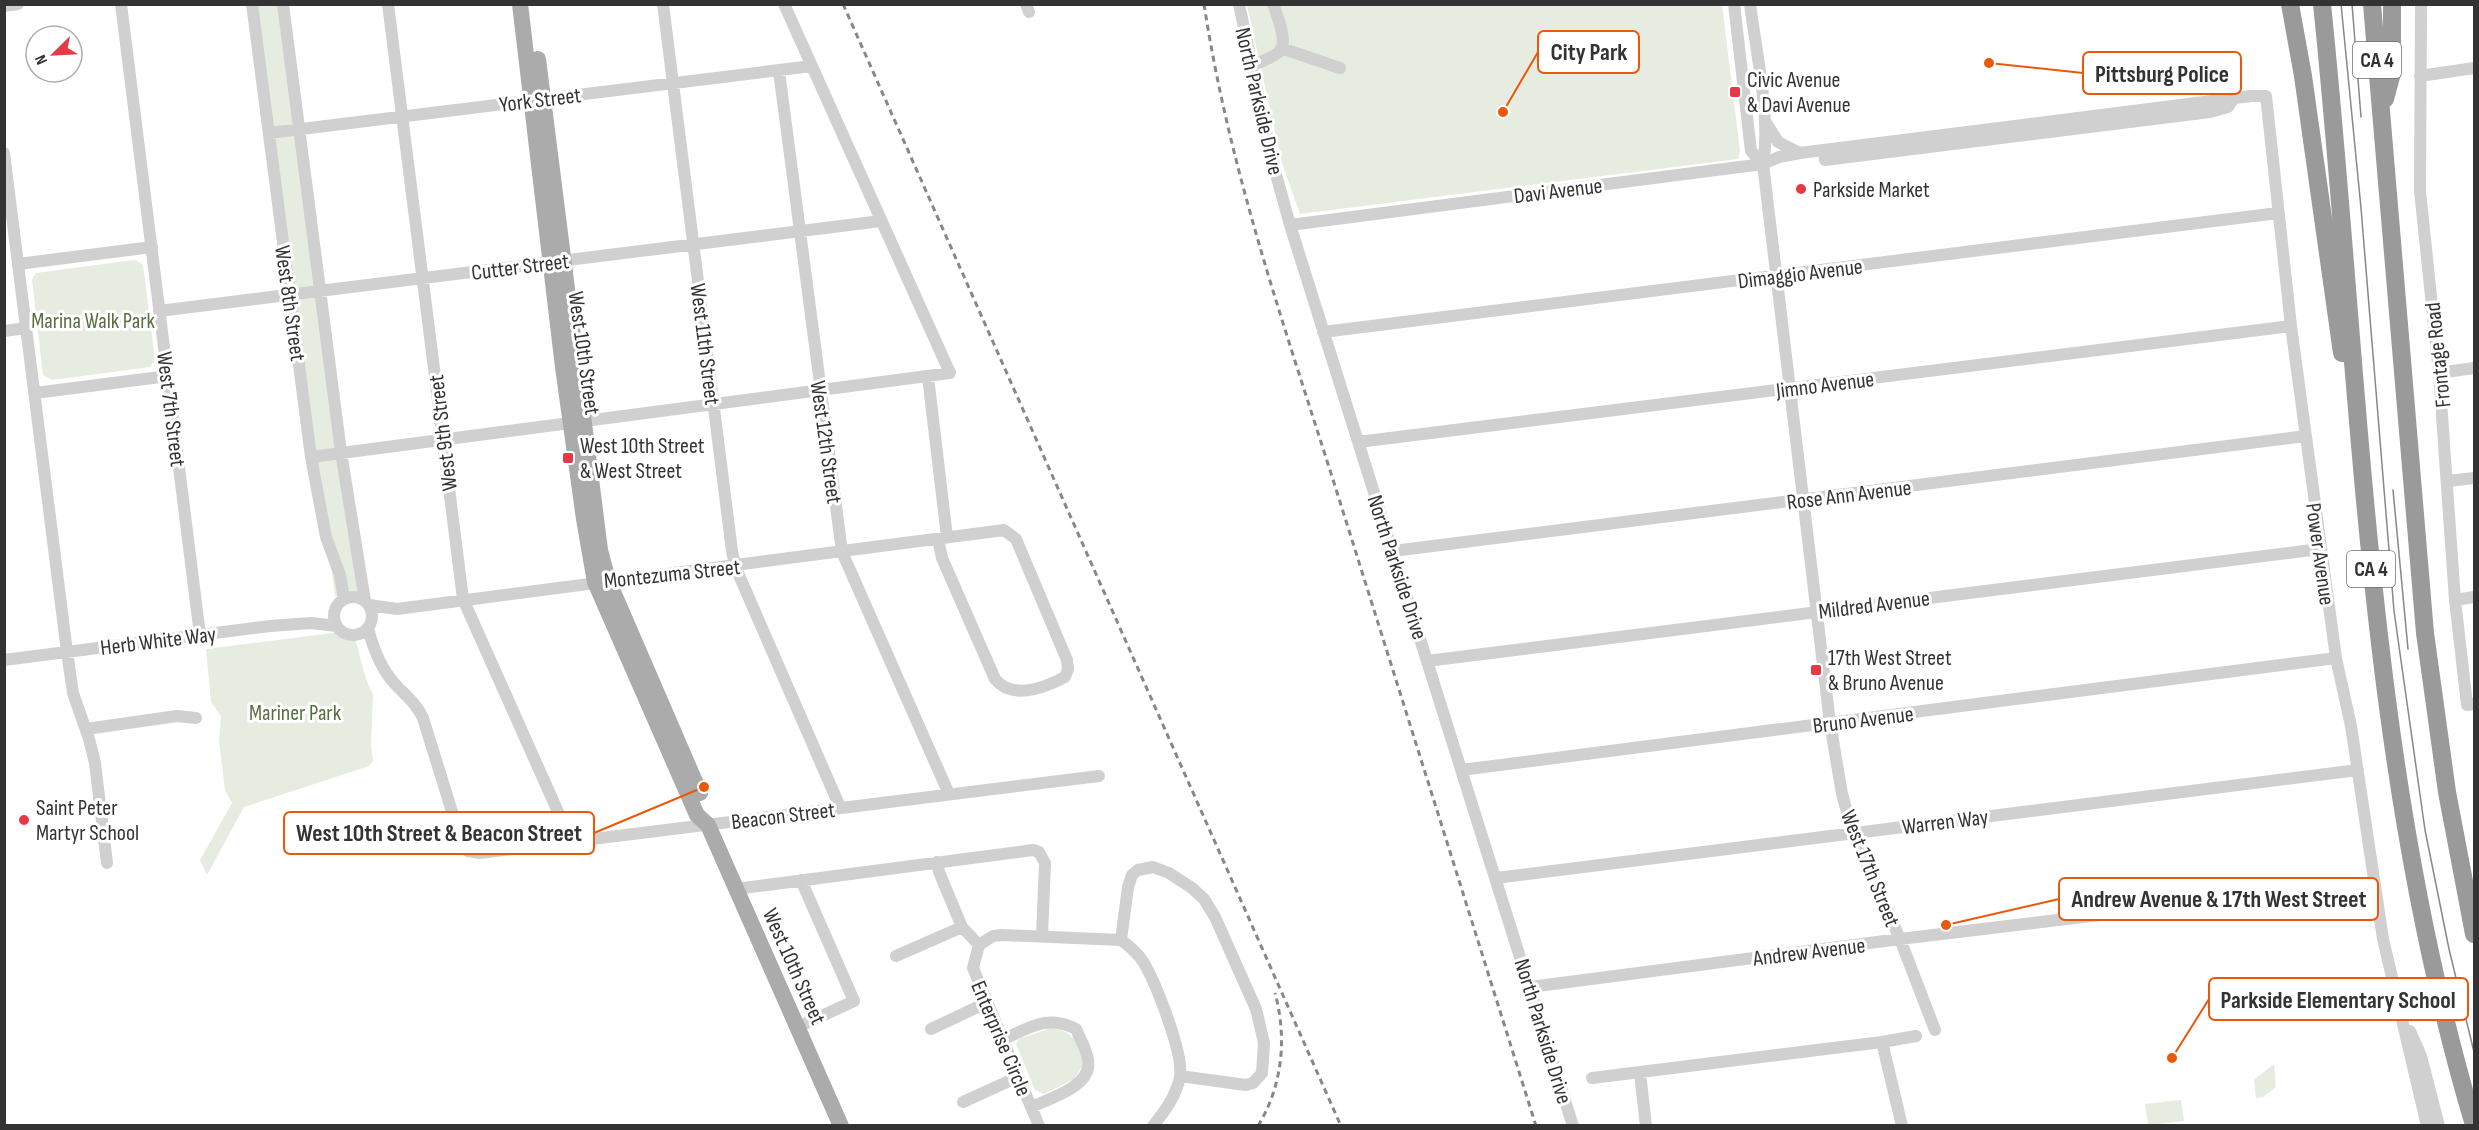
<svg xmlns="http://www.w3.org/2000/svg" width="2479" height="1130" font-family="'Sofia Sans Condensed',sans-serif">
<rect width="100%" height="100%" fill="#fff"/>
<path fill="#e6ecdf" d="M257,5H279L361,595L335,596Z
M1247,5H1722L1740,151L1738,159L1300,214L1282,163Z
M135,260L143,265L155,360L150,367L52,380L43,375L32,279L36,273Z
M349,631L354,634C358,647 366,686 373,693L371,744L373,761L369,766L244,807L207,875L200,860L232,803L225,790L219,741L221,716L211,702L206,649Z
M1051,1028C1074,1031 1080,1043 1083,1065L1074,1079L1044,1094L1035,1090L1016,1044L1019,1039Z
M2274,1064L2276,1087L2263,1097L2256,1098L2254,1080Z
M2181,1100L2184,1121L2148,1125L2145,1104Z"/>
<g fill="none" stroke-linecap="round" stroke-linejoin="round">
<path stroke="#d0d0d0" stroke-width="12" d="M121,4L200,635
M252,4L311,457L326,537L340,575L344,599
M283,4L341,452L365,601
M388,4L463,599L571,841
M663,4L732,551L735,566L840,807
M1026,4L1029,12
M1239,4L1272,160L1290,225L1573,1126
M1734,4L1751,151L1763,164
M1750,4C1756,51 1771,120 1763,164L1830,723L1842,794L1853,833L1900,939L1935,1030
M2421,4L2420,191L2439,373L2455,600L2467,705L2474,704
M4,6L18,4
M1281,48L1340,68
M1251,66C1260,62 1272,58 1279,52C1289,43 1277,15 1273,4
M779,71L842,552L949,794
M2420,76L2474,68
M1765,121L1778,142L1800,153
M269,133L812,66
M1824,150L1825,160L2210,112L2228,107L2234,98
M4,153L67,652L73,693L89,739L95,763L107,863
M1290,225L1763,164L1779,157L1800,153L2251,96H2266L2291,326L2336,658L2351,726L2383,939L2427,1126
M18,264L152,247
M159,311L881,221
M4,331L26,328
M1323,332L2278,213
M2439,373L2474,368
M928,377L947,537
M35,393L168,376
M1358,442L2291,326
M311,457L950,373L784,4
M2448,481L2474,478
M1393,551L2306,436
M334 616a19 19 0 1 1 38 0a19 19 0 1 1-38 0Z
M2455,600L2474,597
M369,605L397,609L1004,530L1016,539L1067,660L1068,669L1065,677C1044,688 1012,700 995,679L942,558L938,539
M368,628C373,648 381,669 395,684C406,696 416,703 423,718L462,844L468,851L480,853L1099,776
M4,660L270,626L311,623L337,626
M1427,661L2320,549
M86,729L177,716L196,718
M1461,770L2336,658
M937,862L939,872L962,927L979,945
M1496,878L2358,770
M736,889L1033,850L1039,852L1045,863L1042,936
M1121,940L1128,887L1132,875L1138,870L1153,867L1169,873L1192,888L1204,899L1215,917L1256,1009L1264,1043L1262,1073L1253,1083L1246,1085L1180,1076
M896,956L962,927
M1530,987L1900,939L2373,882
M798,1027L854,1001L801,880
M931,1029L986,1003
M2410,1031L2421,1056L2439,1126
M1002,1040C1029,1028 1047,1014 1076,1029C1080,1039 1087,1050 1088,1060C1093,1086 1049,1099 1031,1107
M1882,1042L1902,1126
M1640,1073L1646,1126
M1592,1078L1882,1042L1916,1036
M963,1102L1018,1077
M1039,1126L973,968L979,945L993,936L1002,935L1121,940C1130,947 1138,953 1144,963C1156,984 1184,1054 1180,1077C1176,1096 1165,1111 1153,1126"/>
<path stroke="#ababab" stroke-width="16" d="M520,4L563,367L584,519L595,582L697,815L708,825L841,1126
M538,59L600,550L608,580L700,793"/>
<path stroke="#9a9a9a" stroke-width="18" d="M2290,4L2303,76L2342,353
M2322,4C2361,380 2365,761 2474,1125
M2372,4L2425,633L2447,792L2474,934
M2385,99L2392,73V4"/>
<path stroke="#888" stroke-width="1.5" d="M2341,4L2361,208L2394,611L2425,830L2449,949L2474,1052
M2352,4L2361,117
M2393,490L2408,649"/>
<path stroke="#888" stroke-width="3" stroke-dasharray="6 4.5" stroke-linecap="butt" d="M843,4L1341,1126
M1204,4C1229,169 1285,328 1335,486C1402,699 1469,912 1536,1126
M1258,1126C1283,1085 1287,1037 1275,993"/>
</g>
<g fill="#e63946" stroke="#fff" stroke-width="2">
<rect x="1729" y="86" width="12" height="12" rx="3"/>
<circle cx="1801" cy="189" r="6"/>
<rect x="562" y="452" width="12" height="12" rx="3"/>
<rect x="1810" y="664" width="12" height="12" rx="3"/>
<circle cx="24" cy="820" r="6"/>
</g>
<g text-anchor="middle" stroke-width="6" stroke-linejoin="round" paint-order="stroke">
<g fill="#fff" stroke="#707070" stroke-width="1.5">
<rect x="2353" y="42" width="48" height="36" rx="4.5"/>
<rect x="2347" y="551" width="48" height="36" rx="4.5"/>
</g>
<g font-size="21" font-weight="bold" fill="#333">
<text x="2377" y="67">CA 4</text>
<text x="2371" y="576">CA 4</text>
</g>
<g font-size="22" fill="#333" stroke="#fff" text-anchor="start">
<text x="1747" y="87">Civic Avenue<tspan x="1747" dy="25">&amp; Davi Avenue</tspan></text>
<text x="1813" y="197">Parkside Market</text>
<text x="580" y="453">West 10th Street<tspan x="580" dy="25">&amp; West Street</tspan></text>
<text x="1828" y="665">17th West Street<tspan x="1828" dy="25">&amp; Bruno Avenue</tspan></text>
<text x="36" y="815">Saint Peter<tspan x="36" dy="25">Martyr School</tspan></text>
</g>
<g font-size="22" fill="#333" stroke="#fff">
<text transform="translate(540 99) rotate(-7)" y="8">York Street</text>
<text transform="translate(1260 101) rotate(77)" y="8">North Parkside Drive</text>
<text transform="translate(1558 190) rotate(-7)" y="8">Davi Avenue</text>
<text transform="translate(520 266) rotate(-7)" y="8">Cutter Street</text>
<text transform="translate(1800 273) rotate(-7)" y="8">Dimaggio Avenue</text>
<text transform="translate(291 303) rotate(82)" y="8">West 8th Street</text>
<text transform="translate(706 344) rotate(83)" y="8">West 11th Street</text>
<text transform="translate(585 353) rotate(82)" y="8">West 10th Street</text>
<text transform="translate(2437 355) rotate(-96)" y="8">Frontage Road</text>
<text transform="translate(1825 384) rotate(-7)" y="8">Jimno Avenue</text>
<text transform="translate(172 409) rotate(83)" y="8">West 7th Street</text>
<text transform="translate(442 433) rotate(-97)" y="8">West 9th Street</text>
<text transform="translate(827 442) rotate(82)" y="8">West 12th Street</text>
<text transform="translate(1849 494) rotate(-7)" y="8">Rose Ann Avenue</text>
<text transform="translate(2321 554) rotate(82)" y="8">Power Avenue</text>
<text transform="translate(1398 567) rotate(72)" y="8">North Parkside Drive</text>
<text transform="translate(672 573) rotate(-6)" y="8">Montezuma Street</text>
<text transform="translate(1874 604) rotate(-7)" y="8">Mildred Avenue</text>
<text transform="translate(158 640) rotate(-7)" y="8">Herb White Way</text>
<text transform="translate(1863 719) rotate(-7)" y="8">Bruno Avenue</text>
<text transform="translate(783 815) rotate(-7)" y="8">Beacon Street</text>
<text transform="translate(1945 821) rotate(-7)" y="8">Warren Way</text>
<text transform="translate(1871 868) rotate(68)" y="8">West 17th Street</text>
<text transform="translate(1809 951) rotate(-7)" y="8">Andrew Avenue</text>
<text transform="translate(795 966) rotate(66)" y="8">West 10th Street</text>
<text transform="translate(1544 1031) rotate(73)" y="8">North Parkside Drive</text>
<text transform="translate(1002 1038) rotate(67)" y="8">Enterprise Circle</text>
</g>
<g font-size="22" fill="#56703f" stroke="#fff">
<text x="93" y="328">Marina Walk Park</text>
<text x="295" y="720">Mariner Park</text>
</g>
</g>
<path fill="none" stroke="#e8590c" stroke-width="2" d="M1503 112L1538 52M1989 63L2083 73M704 787L594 833M1946 925L2059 899M2172 1058L2209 999"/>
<g fill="#e8590c" stroke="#fff" stroke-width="2">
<circle cx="1503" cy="112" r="6"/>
<circle cx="1989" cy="63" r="6"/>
<circle cx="704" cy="787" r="6"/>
<circle cx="1946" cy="925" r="6"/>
<circle cx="2172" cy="1058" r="6"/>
</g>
<g fill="#fff" stroke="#e8590c" stroke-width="2">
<rect x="1538" y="31" width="101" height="42" rx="6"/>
<rect x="2083" y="52" width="158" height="42" rx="6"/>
<rect x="284" y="812" width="310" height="42" rx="6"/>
<rect x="2059" y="878" width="319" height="42" rx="6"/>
<rect x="2209" y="978" width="259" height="42" rx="6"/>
</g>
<g font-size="24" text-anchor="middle" font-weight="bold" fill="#333">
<text x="1589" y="60">City Park</text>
<text x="2162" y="82">Pittsburg Police</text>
<text x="439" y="841">West 10th Street &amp; Beacon Street</text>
<text x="2219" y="907">Andrew Avenue &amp; 17th West Street</text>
<text x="2338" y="1008">Parkside Elementary School</text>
</g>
<rect width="2479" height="1130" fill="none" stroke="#333333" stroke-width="12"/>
<g transform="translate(54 54) rotate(246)"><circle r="28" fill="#ffffff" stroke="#adadad" stroke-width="1.5"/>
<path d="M0-4.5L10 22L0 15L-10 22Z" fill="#e63946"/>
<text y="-9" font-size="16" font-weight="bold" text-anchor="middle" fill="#333333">N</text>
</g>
</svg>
